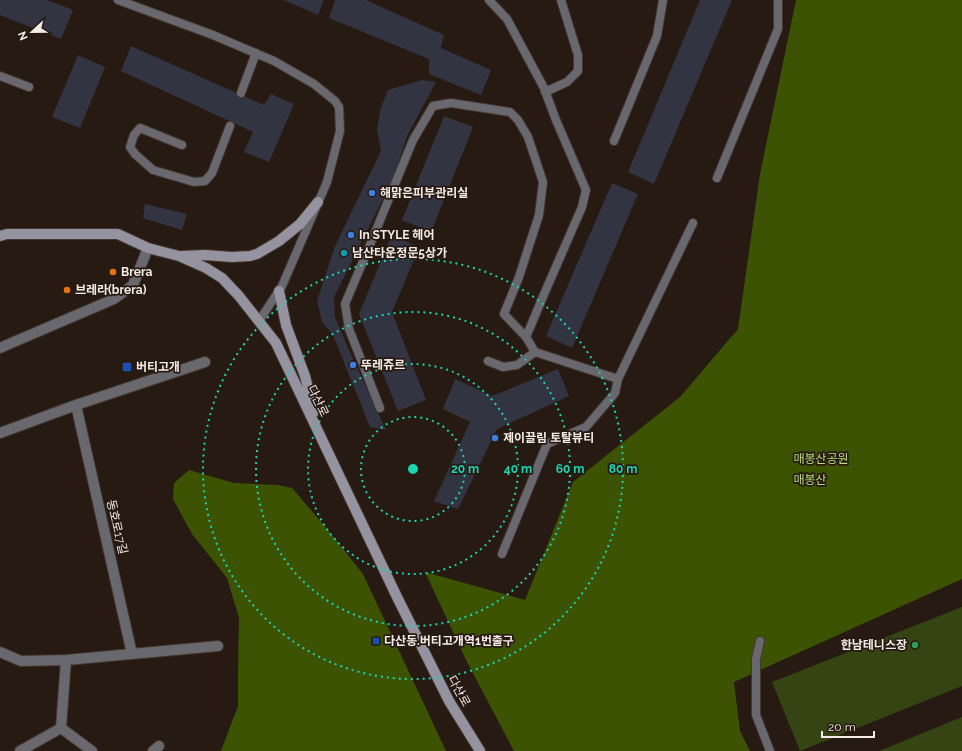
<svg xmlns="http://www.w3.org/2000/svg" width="962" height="751" font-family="Raleway,'Noto Sans KR',sans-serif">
<rect width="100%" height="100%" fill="#261a12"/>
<path fill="#344513" d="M962,607V686L800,751L772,682Z
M962,717V751H879Z"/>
<path fill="#3c5303" d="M796,0H962V579L734,682L740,731L750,751H514L467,662L425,572L525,600L573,482L680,397L738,329L760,174Z
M189,470L234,483L278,485L292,488L328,530L363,574L446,751H221L238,706V671L239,618L227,578L192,534L173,499L174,483Z"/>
<path fill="#333442" d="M0,0H47L73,10L61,39L0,15Z
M284,0H324L318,15Z
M335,0H366L444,35L441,48L491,70L481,95L429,74V59L329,18Z
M700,0H732L654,184L628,172Z
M131,46L264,105L271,94L294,104L269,162L244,152L253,132L121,71Z
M78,55L105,67L80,128L52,117Z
M422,80L436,82L407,136L393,179L334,297L335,317L349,350L386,430L370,427L333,335L322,322L317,301L335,246L381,151L377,129L381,107L388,90Z
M444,116L473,127L431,232L402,220Z
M612,183L638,194L572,348L546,336Z
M145,204L187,214L182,230L143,218Z
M392,234L419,248L392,312L426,400L398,411L359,314Z
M558,369L569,396L497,429L458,509L434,501L470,422L443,409L455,379L492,396Z"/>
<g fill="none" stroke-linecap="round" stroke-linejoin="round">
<g stroke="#433730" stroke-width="10">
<path id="service" d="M118,0L213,35L274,61L314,84L335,101L339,107L340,131L327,182L282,286L259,321
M0,76L29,87
M545,92L567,82L578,71V55L561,0
M241,93L256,53
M614,141L657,36L663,0
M182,145L140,128L134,135L130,147L135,154L153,170L194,182L205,181L212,173L230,126
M717,178L778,29V0
M526,337L535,352L618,379
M488,361L503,367L517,365L535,352
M380,408L349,329L345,304L372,240L413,140L433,106L451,103L510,112L518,120L528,137L543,182L539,215L519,277L504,314L526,337L545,292L582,207L586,190L556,120L544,88L507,19L489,0
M502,554L547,444L586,427L615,393L618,379L693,223
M760,641L756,659V715L770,751"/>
</g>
<g stroke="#433730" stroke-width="12">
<path id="minor" d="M0,348L16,341L114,299L133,285L148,248
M76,405L132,654
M0,433L76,405L205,362
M0,652L21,661L66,660L218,646
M61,728L92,751
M20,751L61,728L66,660
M153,751L159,746"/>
</g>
<g stroke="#433730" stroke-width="12">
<path id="secondary" d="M0,236L7,234H118L148,248L179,256L206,268L222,278L239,296L276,343L397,597L449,701L480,751
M182,256L205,255L232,257L250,256L257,254L279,241L300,224L318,202
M279,291L286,325L305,376L314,412"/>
</g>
<use href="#service" stroke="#69686f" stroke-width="8"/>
<use href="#minor" stroke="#69686f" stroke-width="10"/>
<use href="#secondary" stroke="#95939f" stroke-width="10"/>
</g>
<g fill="none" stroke="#19d5b2" stroke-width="2" stroke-dasharray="2 4">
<circle cx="413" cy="469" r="52"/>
<circle cx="413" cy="469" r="105"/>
<circle cx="413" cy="469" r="157"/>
<circle cx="413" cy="469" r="210"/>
</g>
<g fill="#3f7fe0" stroke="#261a12" stroke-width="1.5">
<circle cx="372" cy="193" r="4"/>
<circle cx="351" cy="235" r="4"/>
<circle cx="353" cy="365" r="4"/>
<circle cx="495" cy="438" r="4"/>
</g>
<circle fill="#0f9aa8" stroke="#261a12" stroke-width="1.5" cx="344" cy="253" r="4"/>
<g fill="#e8710a" stroke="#261a12" stroke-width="1.5">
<circle cx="113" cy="272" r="4"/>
<circle cx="67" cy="290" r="4"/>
</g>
<g fill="#1a4fb4" stroke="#261a12" stroke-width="1.5">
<rect x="122" y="362" width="10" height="10" rx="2"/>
<rect x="372" y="637" width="8" height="8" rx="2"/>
</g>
<circle fill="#2e9e5b" stroke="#261a12" stroke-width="1.5" cx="915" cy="645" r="4"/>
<g text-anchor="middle" stroke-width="3.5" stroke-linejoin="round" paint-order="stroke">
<g font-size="12" font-weight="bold" fill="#f5ebe6" stroke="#261a12" text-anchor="start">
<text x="380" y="197">해맑은피부관리실</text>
<text x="359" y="239">In STYLE 헤어</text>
<text x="352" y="257">남산타운정문5상가</text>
<text x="121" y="276">Brera</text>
<text x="75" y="294">브레라(brera)</text>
<text x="361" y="369">뚜레쥬르</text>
<text x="136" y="371">버티고개</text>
<text x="503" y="442">제이끌림 토탈뷰티</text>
<text x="384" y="645">다산동.버티고개역1번출구</text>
<text x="907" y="649" text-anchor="end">한남테니스장</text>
</g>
<g font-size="12" fill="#f5ebe6" stroke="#261a12">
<text transform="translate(318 401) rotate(64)" y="4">다산로</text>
<text transform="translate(117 527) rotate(77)" y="4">동호로17길</text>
<text transform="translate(459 691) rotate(61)" y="4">다산로</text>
</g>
<g font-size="12" fill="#b7dc7a" stroke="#261a12">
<text x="821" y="463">매봉산공원</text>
<text x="810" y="484">매봉산</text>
</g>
</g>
<circle cx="413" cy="469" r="6" fill="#19d5b2" stroke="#261a12" stroke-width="2"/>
<g font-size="12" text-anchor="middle" font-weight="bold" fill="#19d5b2" stroke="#261a12" stroke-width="3.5" stroke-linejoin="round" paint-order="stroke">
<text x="465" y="473">20 m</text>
<text x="518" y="473">40 m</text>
<text x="570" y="473">60 m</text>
<text x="623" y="473">80 m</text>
</g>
<g transform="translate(32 32) rotate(248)" stroke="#261a12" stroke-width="3" paint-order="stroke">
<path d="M0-3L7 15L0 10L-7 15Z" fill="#f5ebe6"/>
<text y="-6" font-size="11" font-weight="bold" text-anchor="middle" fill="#f5ebe6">N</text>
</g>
<path d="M822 731v6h52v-6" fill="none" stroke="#f5ebe6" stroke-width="2"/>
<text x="828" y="731" font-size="12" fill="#f5ebe6" stroke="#261a12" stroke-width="3" paint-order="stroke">20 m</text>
</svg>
